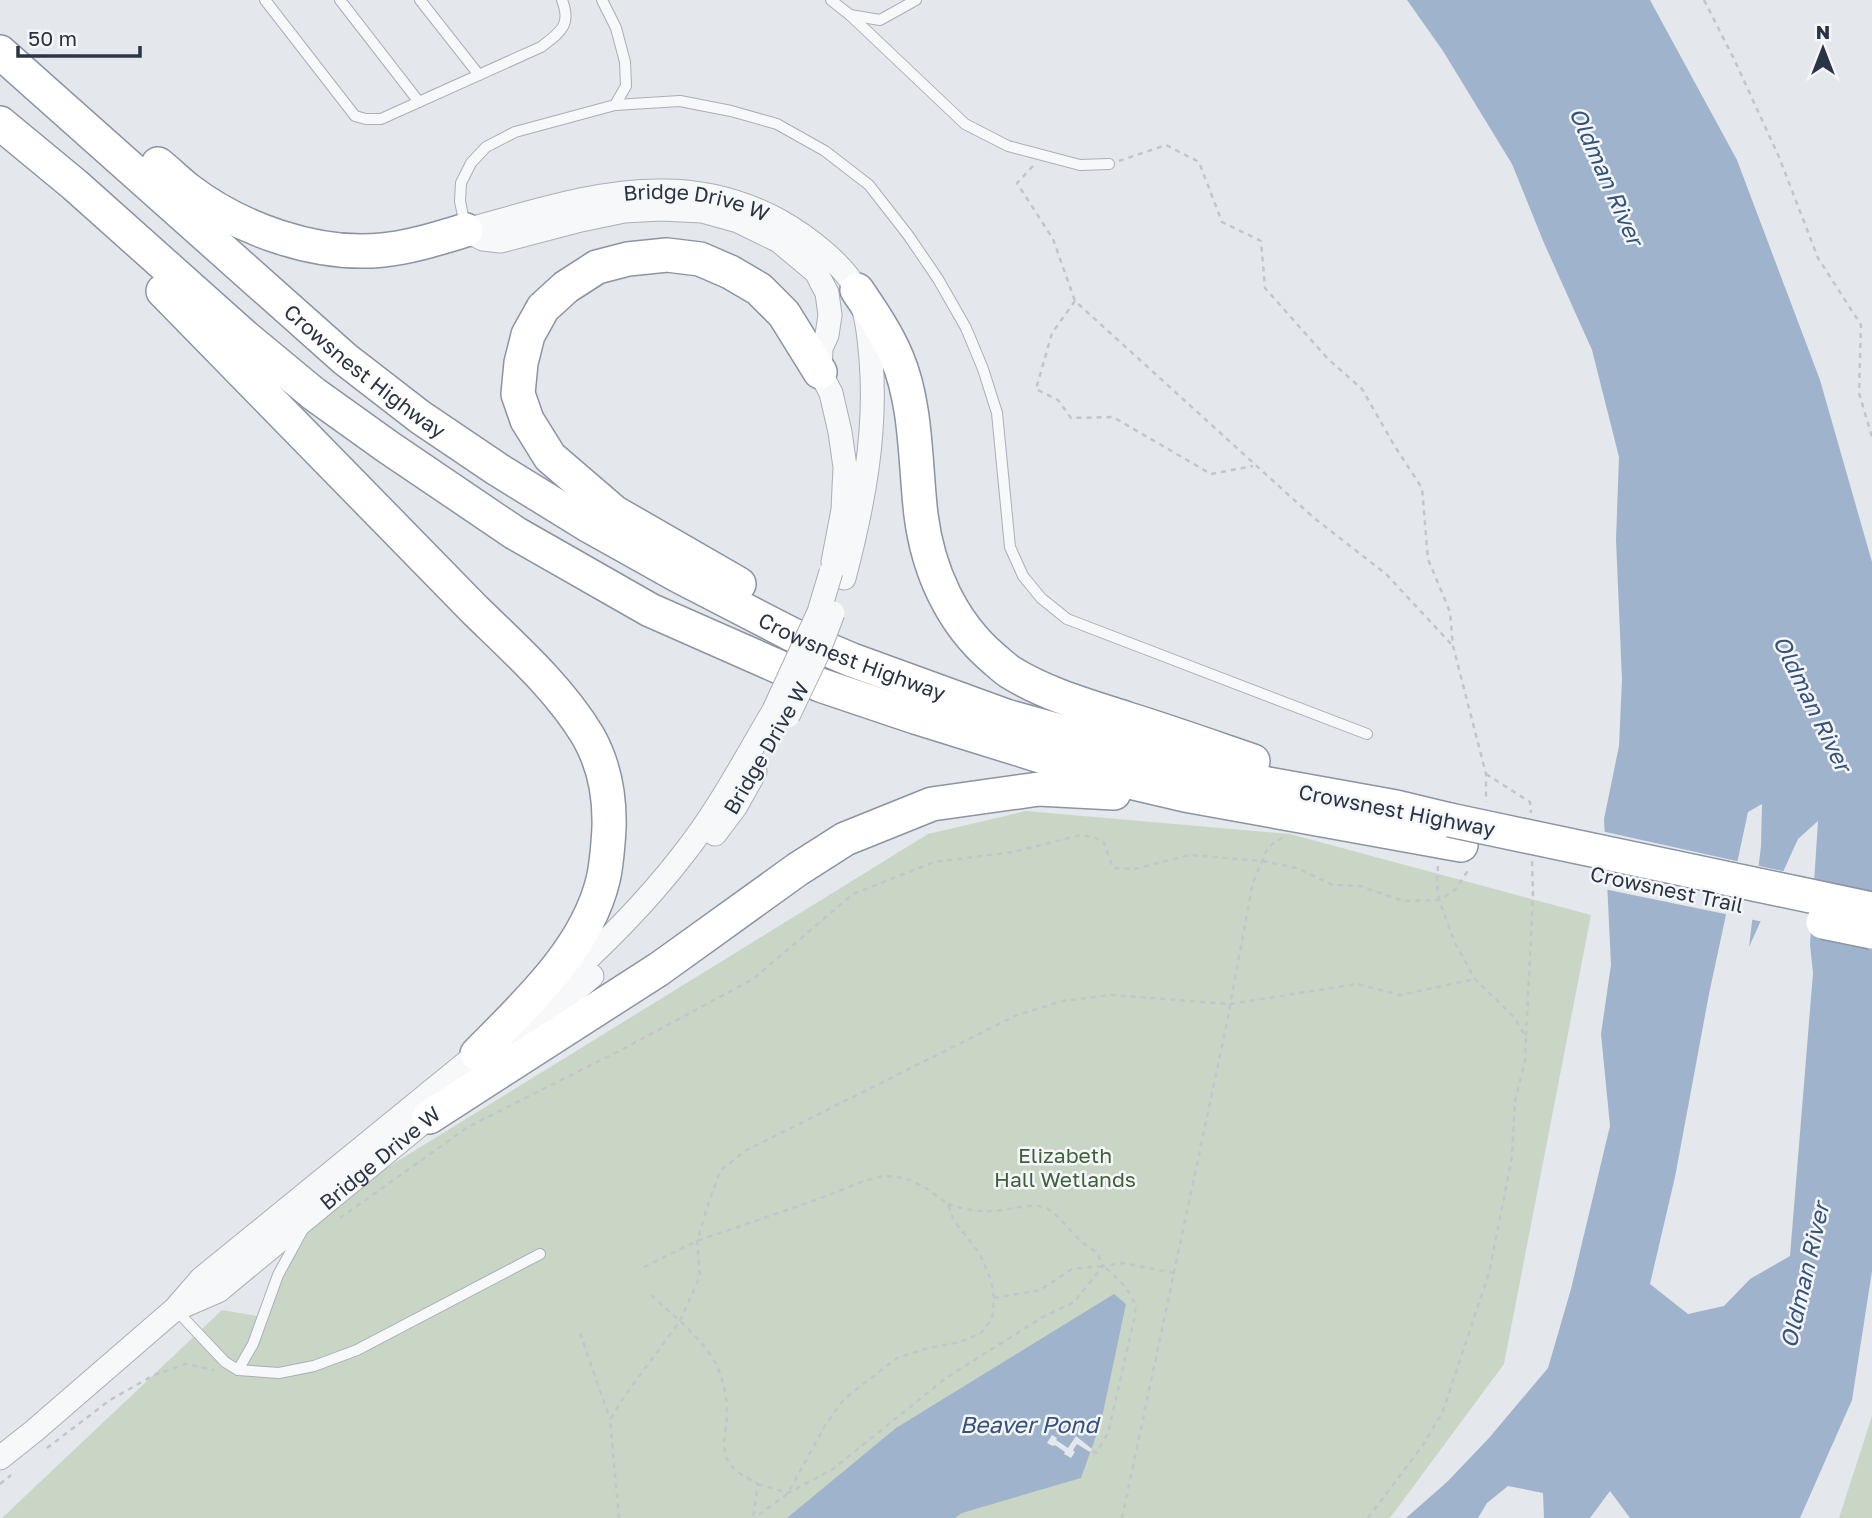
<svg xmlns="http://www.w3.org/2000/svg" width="1872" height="1518" viewBox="0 0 1872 1518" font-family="'Golos Text',sans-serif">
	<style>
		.green { fill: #c9d6c5 }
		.water { fill: #9fb4cc; fill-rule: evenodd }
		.pier { fill: #e4e7ec }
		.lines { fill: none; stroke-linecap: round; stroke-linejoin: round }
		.service-casing { stroke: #a9aeb7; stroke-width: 12 }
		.tertiary-casing { stroke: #a9aeb7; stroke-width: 25 }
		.motorway-casing { stroke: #8b94a3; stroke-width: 36 }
		.path { stroke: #c2c5cb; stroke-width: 2.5; stroke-dasharray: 5 5; stroke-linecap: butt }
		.service { stroke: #f7f8fa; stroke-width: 10 }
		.tertiary { stroke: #f7f8fa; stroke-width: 23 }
		.motorway { stroke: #fff; stroke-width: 33 }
		.tertiary-bridge-casing { stroke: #a9aeb7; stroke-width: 25; stroke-linecap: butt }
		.motorway-bridge-casing { stroke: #8b94a3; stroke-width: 36; stroke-linecap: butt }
		.tertiary-bridge { stroke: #f7f8fa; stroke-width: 23 }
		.motorway-bridge { stroke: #fff; stroke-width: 33 }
		.labels { text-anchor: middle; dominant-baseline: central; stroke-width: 5; stroke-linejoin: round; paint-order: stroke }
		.street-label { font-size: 21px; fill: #2b3445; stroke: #f4f6f9 }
		.park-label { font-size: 21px; fill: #3f6138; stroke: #f4f6f9 }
		.water-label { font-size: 23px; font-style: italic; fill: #34527a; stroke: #f4f6f9 }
	</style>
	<rect width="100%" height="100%" fill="#e4e7ec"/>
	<g class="green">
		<path d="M1026,811l264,23 301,81 -87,449 -114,154h-1388l220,-208 47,8 3,-24 40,-80 616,-380z"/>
		<path d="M1872,1416v102h-33z"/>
	</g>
	<g class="water">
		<path d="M1407,0h243l87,160 83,220 52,182v709l-20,129 -52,118h-170l-20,-27 -20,27h-46l-1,-25 -35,-7 -21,17 -9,15h-72l41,-36 42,-44 59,-70 23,-79 39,-163 -9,-92 10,-69 -7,-146 15,-73 3,-66 -6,-140 3,-83 -27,-107 -48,-107 -32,-79 -69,-113zM1762,804l-1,42 -12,101 49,-108 20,-18 -8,124 3,28 -23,283 -40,23 -26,27 -36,8 -38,-30 25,-107 34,-183 39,-182z"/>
		<path d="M1114,1294l12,10 -25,118 -20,56 -119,35 -7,5h-168l109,-90z"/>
	</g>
	<g class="pier">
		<path d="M1601,831l140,31 -11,53 -126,-26z"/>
		<path d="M1755,865l32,7 -23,50 -15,-3z"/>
		<path d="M1052,1435l5,3 -1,2 12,8 8,-12 16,13 -2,3 -13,-8 -4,6 2,2 -4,6 -7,-4 1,-2 -10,-7 -2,1 -6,-3z"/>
	</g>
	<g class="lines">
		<defs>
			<g id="service">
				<path d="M265,0l90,116 11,3h15l160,-72c19,-15 31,-21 21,-47"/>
				<path d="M340,0l79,102"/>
				<path d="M420,0l59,75"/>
				<path d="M831,0l19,15 30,5 36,-20"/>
				<path d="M850,15l115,109 43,22 72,19 29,-1"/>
				<path d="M615,105l65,-4 51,10 46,13 48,27 44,34 39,50 30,44 28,49 17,41 14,44 13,134 13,29 18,22 26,21 300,115"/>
				<path d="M465,226l-5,-25 1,-18 10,-20 15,-16 29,-15 100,-27 11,-19 -1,-24 -9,-34 -14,-28"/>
				<path d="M176,1310l49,52 13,8 41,3 35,-7 43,-16 183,-96"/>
				<path d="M238,1370l15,-26 25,-69 24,-44"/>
			</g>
			<g id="tertiary">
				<path id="s1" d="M466,230c64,-17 131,-40 197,-39 42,0 80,10 117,30 25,14 65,44 77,70 10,21 12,45 14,68 6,75 -8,147 -27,219"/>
				<path d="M466,230l17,9 18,2 80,-21 43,-9 37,-2 41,2 36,10 41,20 37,31 11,21 3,22 -3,20 -6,13 -1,24 11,21 9,39 5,35 -2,43 -10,52"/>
				<path d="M715,834l21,-28 19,-34"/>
				<path d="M552,991c47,-41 92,-86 130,-135 36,-45 63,-97 92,-146"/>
				<path d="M502,1055l90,-79"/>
				<path id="s2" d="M181,1307l37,-16 221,-182"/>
				<path d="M0,1458l34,-27 141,-122 26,-30 287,-234"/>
			</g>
			<g id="motorway">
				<path id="s3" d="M0,52l345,307 75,58 77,52 89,55 93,52 112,58 61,26 154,56 133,37 129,31 128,23 54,13"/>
				<path d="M0,123l75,62 169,151 70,58 74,53 127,86 135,77 170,75 95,32 193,60 77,18 276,50"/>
				<path d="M158,164c10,8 19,17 29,25 52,40 130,68 196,61 29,-3 56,-12 83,-20"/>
				<path d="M857,290c15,22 30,44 40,68 20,47 18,107 24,157 7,55 30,107 72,143 6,5 11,10 17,14 35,22 78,34 118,47 42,13 84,28 125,42"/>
				<path d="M163,291l312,319c40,39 84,78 113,126 16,28 22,60 21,92 -1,17 -2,35 -6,52 -17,70 -78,125 -126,174"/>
				<path d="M739,584l-125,-72 -64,-55 -23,-37 -9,-26 3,-31 7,-28 15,-27 23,-21 31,-20 31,-8 39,-4 33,4 30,13 29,17 25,25 36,58"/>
				<path d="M429,1117l230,-148 139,-100 47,-30 87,-35 107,-15 75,4"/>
			</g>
		</defs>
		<use href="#service" class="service-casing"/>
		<use href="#tertiary" class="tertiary-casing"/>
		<use href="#motorway" class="motorway-casing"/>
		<g class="path">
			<path d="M1704,0l30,59 45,98 39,101 43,67 -2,68 13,44"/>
			<path d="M1119,161l47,-16 33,17 23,60 39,19 4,47 63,71 34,30 32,56 28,43 6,71 22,53 3,34 33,128v28"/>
			<path d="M1033,166l-16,17 36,56 22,62 239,217 72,56 67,72"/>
			<path d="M1075,301l-23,32 -16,56 22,11 13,18 42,-1 98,57 42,-8"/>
			<path d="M1486,774l44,28 1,11"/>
			<path d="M1526,1036l7,-139 -1,-36"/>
			<path d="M948,1204c14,4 28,8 43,7 17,0 39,-9 55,-3 12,6 22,21 32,30 12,13 18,9 25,27"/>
			<path d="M340,1218l128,-91 155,-78 130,-70 100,-85 81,-32 79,-10 68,-17 22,5 10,28 22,1 54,-14 73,6 35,7 36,17 27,1 43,15 36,-1 16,-10 14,-21"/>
			<path d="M644,1267l53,-26 130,-45 34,-14 17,-5 15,-1 17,4 16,8 22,16 6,17 25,31 12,28 3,18 -1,16 -4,9 -8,10 -21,9 -32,6 -31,10 -53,41 -18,25 -38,69 -33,25"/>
			<path d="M651,1295c21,19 59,50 68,76 5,13 8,28 8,42 0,16 -7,34 1,48 6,11 20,17 30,23l-5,34"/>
			<path d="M994,1298l46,-8 32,-21 31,-3c10,7 27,24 31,36 2,6 1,12 0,18l-26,113 -12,20 -5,-3"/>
			<path d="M580,1333l30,86"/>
			<path d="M47,1448l63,-48 44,-25 32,-11 28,6"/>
			<path d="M0,1484l11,-9"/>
			<path d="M758,1484l30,9 45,-24 113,-91 95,-60 33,-16 29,-36 20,-3 51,10"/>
			<path d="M619,1518l-9,-98 13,-22 57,-77 20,-45 -3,-35 11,-36 12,-34 25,-20 272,-136 46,-14 48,-6 119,9 127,-20 43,11 75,-16"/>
			<path d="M1122,1518l104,-491 27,-145 15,-35 14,-9"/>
			<path d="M1368,1518l55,-73 20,-34 46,-138 23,-116 3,-56 10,-40 1,-24 -12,-20 -39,-38 -20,-36 -16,-43 -2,-16 1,-18"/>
		</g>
		<use href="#service" class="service"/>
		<use href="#tertiary" class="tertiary"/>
		<use href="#motorway" class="motorway"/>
		<defs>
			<g id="tertiary-bridge">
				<path d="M774,710l45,-98 12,-40"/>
				<path d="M788,716l29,-61 16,-42"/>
			</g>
			<g id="motorway-bridge">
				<path d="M1450,820l422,89"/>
				<path d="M1823,922l49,10"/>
			</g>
		</defs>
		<use href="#tertiary-bridge" class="tertiary-bridge-casing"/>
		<use href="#motorway-bridge" class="motorway-bridge-casing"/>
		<use href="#tertiary-bridge" class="tertiary-bridge"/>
		<use href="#motorway-bridge" class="motorway-bridge"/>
	</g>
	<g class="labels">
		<g class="street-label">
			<text stroke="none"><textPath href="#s1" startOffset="236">Bridge Drive W</textPath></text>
			<text stroke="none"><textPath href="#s3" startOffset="485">Crowsnest Highway</textPath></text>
			<text stroke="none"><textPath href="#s3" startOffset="1052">Crowsnest Highway</textPath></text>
			<text transform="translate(766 748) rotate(-60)">Bridge Drive W</text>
			<text transform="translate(1397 810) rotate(11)">Crowsnest Highway</text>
			<text transform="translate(1667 889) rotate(12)">Crowsnest Trail</text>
			<text stroke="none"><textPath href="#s2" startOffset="250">Bridge Drive W</textPath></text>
		</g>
		<g class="park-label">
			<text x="1065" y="1155">Elizabeth<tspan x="1065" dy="24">Hall Wetlands</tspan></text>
		</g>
		<g class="water-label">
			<text transform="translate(1607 176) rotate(66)">Oldman River</text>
			<text transform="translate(1813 703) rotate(64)">Oldman River</text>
			<text transform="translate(1804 1275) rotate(-77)">Oldman River</text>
			<text x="1029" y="1424">Beaver Pond</text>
		</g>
	</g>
	<g transform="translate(1823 49)" stroke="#f4f6f9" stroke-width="5" paint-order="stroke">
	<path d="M0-5L12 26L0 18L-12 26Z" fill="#2b3445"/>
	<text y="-10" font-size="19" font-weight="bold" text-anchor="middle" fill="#2b3445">N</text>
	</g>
	<path d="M18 46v10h122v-10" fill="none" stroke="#2b3445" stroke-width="3.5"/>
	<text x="28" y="46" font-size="21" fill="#2b3445" stroke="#f4f6f9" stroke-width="5" paint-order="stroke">50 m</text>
</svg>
